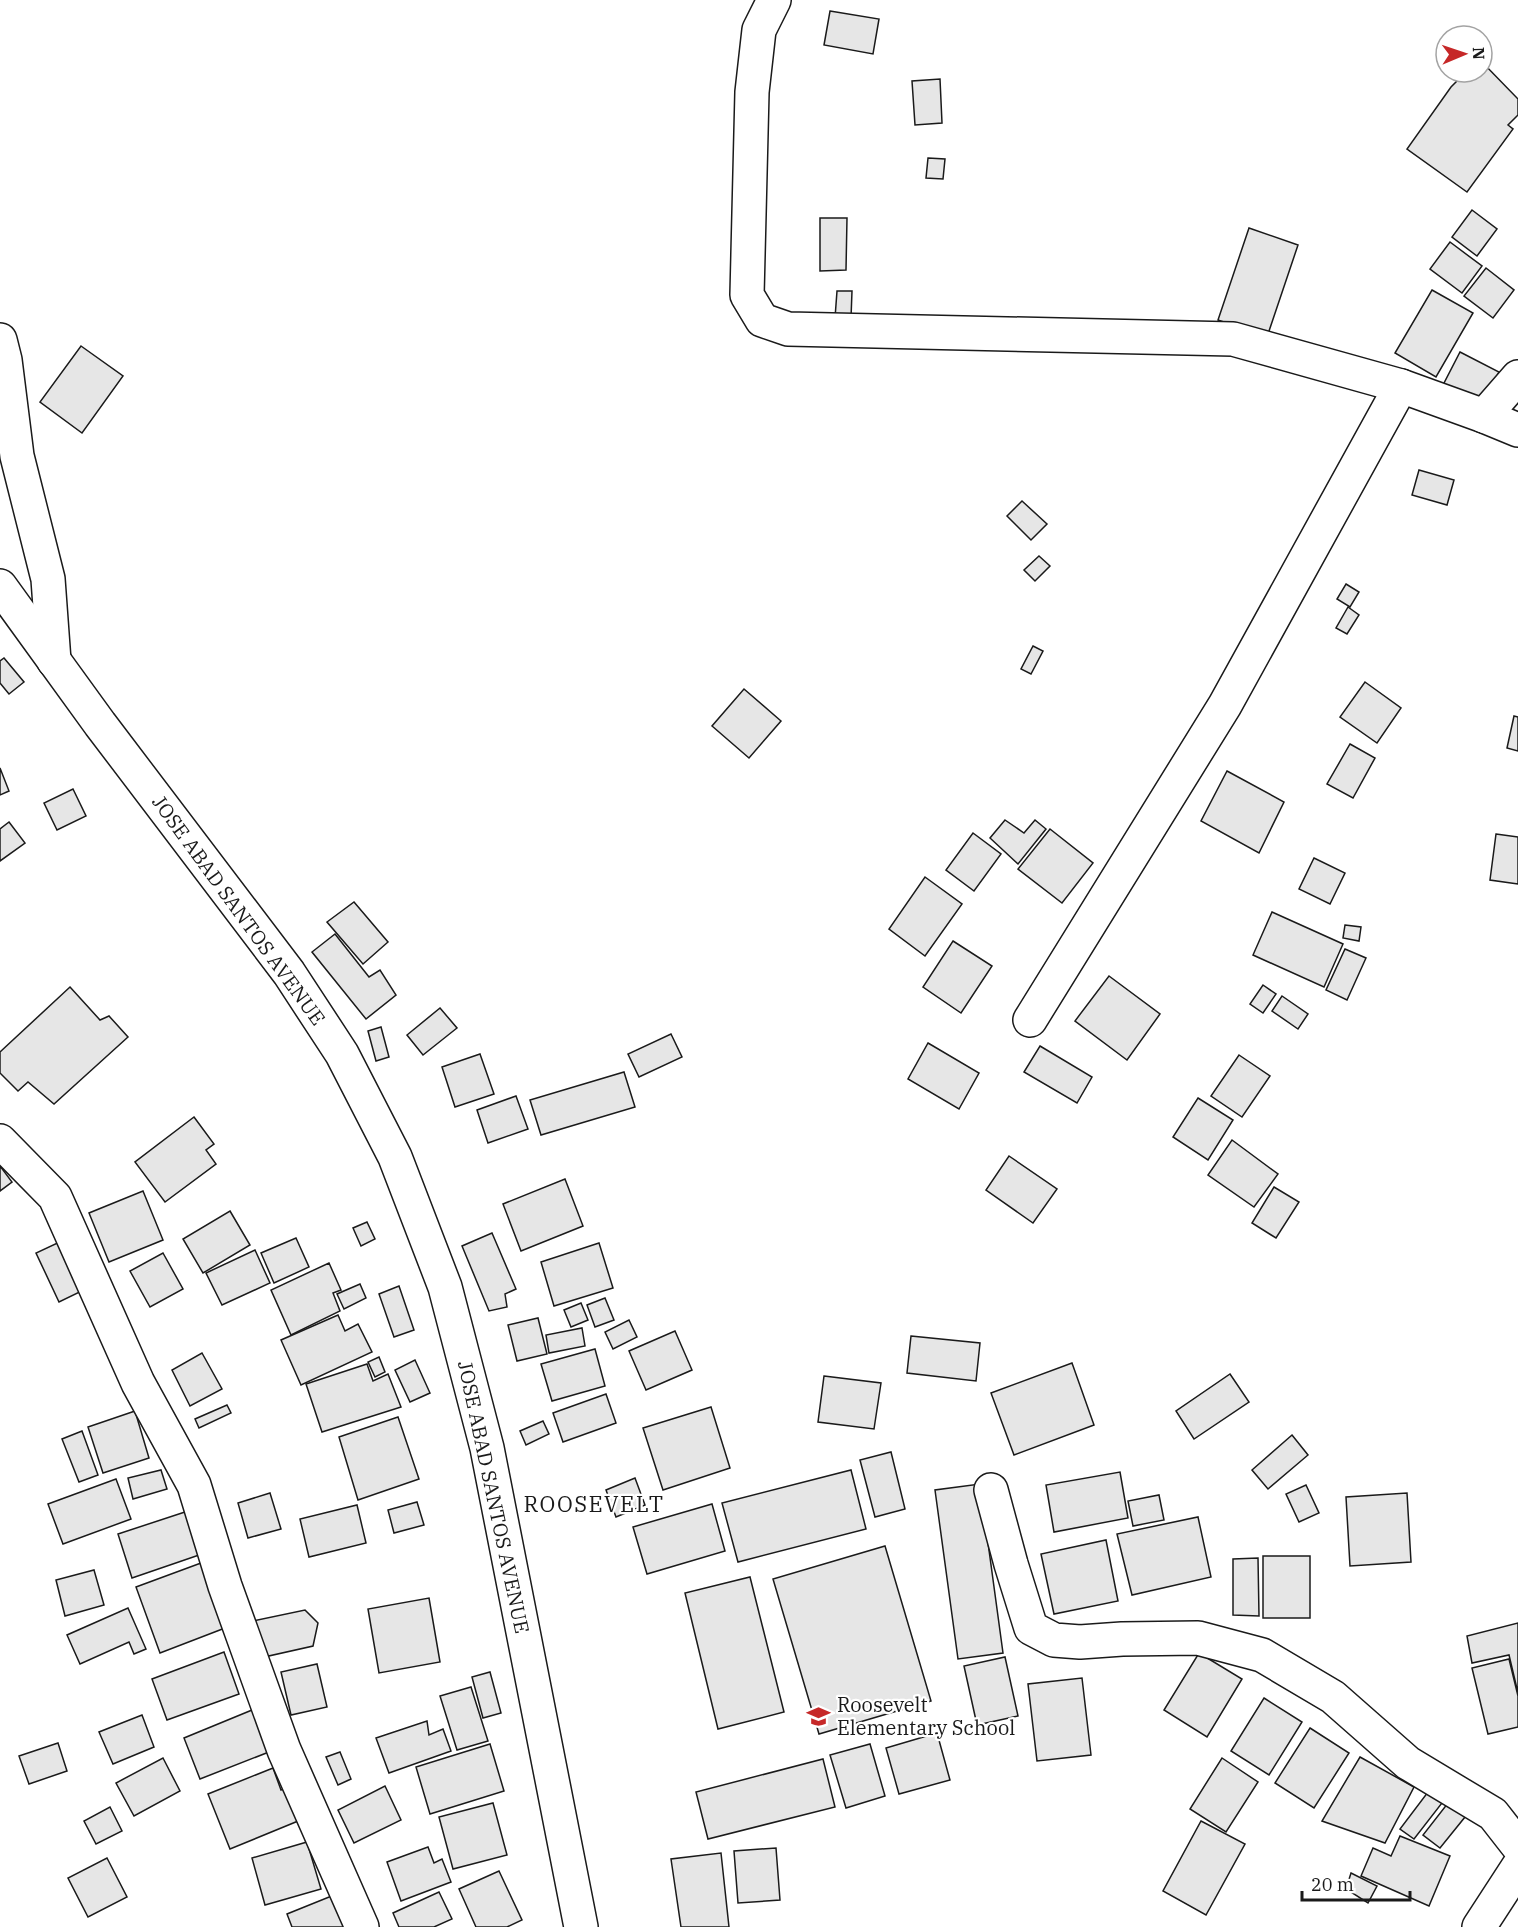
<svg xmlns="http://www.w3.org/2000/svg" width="1518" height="1927" viewBox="0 0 1518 1927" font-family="'IBM Plex Serif',serif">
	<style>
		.building { fill: #e6e6e6; stroke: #1a1a1a; stroke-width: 1.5 }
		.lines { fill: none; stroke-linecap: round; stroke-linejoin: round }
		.minor-casing { stroke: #1a1a1a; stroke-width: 36 }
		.highway-casing { stroke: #1a1a1a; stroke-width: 36 }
		.minor { stroke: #fff; stroke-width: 33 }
		.highway { stroke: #fff; stroke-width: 33 }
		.labels { text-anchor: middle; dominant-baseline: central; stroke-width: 4.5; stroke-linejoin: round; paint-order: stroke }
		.street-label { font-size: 20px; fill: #1a1a1a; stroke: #fff }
		.poi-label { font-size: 20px; fill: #1a1a1a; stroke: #fff; text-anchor: start }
		.quarter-label { font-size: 22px; letter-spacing: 1.5px; fill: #1a1a1a; stroke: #fff }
	</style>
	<rect width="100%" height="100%" fill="#fff"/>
	<g class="building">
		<path d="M830,11l49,8 -6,35 -49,-9z"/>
		<path d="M1482,62l36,37v16l-10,10 5,4 -46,63 -60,-43 44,-62 15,-15h16z"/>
		<path d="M940,79l2,44 -27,2 -3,-44z"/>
		<path d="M928,158l17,1 -2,20 -17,-1z"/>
		<path d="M1472,210l25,19 -20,27 -25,-19z"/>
		<path d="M820,218h27l-1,52 -26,1z"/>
		<path d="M1249,228l49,17 -31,92 -49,-17z"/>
		<path d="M1450,242l32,24 -20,27 -32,-24z"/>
		<path d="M1486,268l28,22 -21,28 -29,-22z"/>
		<path d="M1432,290l41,23 -37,64 -41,-24z"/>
		<path d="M837,291h15l-1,27h-16z"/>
		<path d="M81,346l42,30 -41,57 -42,-31z"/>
		<path d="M1460,352l39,20 -18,35 -39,-20z"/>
		<path d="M1419,470l35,10 -7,25 -35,-10z"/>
		<path d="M1022,501l25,23 -16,16 -24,-24z"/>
		<path d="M1039,556l11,10 -15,15 -11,-11z"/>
		<path d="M1346,584l13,8 -9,15 -13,-8z"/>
		<path d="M1348,607l11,8 -12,19 -11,-6z"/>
		<path d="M1033,646l10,5 -12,23 -10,-5z"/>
		<path d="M4,658l20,24 -15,12 -9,-11v-22z"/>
		<path d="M1365,682l36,26 -24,35 -37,-26z"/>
		<path d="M744,689l37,32 -32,37 -37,-32z"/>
		<path d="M1514,716l4,1v34l-11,-3z"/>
		<path d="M1350,744l25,14 -22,40 -26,-14z"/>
		<path d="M0,768l9,23 -9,4z"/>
		<path d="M1227,771l57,31 -25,51 -58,-32z"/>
		<path d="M73,789l13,27 -29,14 -13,-27z"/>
		<path d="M1005,820l19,13 11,-13 11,9 -28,35 -28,-26z"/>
		<path d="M9,822l16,21 -25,18v-32z"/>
		<path d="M1050,829l43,34 -31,40 -44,-34z"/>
		<path d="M973,833l28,21 -27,37 -28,-21z"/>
		<path d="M1496,834l22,3v47l-28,-4z"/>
		<path d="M1314,858l31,15 -15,31 -31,-15z"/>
		<path d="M925,877l37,27 -37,52 -36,-27z"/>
		<path d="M354,902l34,40 -25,22 -36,-42z"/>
		<path d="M1272,912l71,32 -19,43 -71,-32z"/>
		<path d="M1345,925l16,2 -2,14 -16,-3z"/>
		<path d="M335,934l34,43 11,-7 16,25 -30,24 -54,-67z"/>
		<path d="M953,941l39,25 -31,47 -38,-26z"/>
		<path d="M1345,949l21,9 -19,42 -21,-10z"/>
		<path d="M1109,976l51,38 -33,46 -52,-39z"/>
		<path d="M1263,985l13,9 -13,19 -13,-9z"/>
		<path d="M70,987l30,33 9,-4 19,21 -74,67 -26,-22 -10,9 -18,-18v-21z"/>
		<path d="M1282,996l26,18 -10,15 -26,-18z"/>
		<path d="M440,1008l17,20 -34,27 -16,-20z"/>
		<path d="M381,1027l8,30 -13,4 -8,-30z"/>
		<path d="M671,1034l11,23 -43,20 -11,-23z"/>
		<path d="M928,1043l51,30 -20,36 -51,-30z"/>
		<path d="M1040,1046l52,31 -15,26 -53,-31z"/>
		<path d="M480,1054l14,40 -39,13 -13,-40z"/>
		<path d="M1239,1055l31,21 -28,41 -31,-21z"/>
		<path d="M624,1072l11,35 -94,28 -11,-35z"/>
		<path d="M516,1096l12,33 -40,14 -11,-33z"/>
		<path d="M1198,1098l35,22 -25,40 -35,-23z"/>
		<path d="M194,1117l20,27 -8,6 10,14 -51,38 -30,-40z"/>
		<path d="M1232,1140l46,34 -24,33 -46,-32z"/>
		<path d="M1009,1156l48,33 -24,34 -47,-33z"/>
		<path d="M0,1166l12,16 -12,9z"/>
		<path d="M565,1179l18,47 -62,25 -18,-47z"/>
		<path d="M1274,1187l25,15 -23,36 -24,-15z"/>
		<path d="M143,1191l20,49 -54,22 -20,-49z"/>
		<path d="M230,1211l20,34 -47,28 -20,-34z"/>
		<path d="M367,1222l8,17 -14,7 -8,-18z"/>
		<path d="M492,1233l24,56 -11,5 2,13 -18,4 -27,-65z"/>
		<path d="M296,1238l13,29 -35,16 -13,-30z"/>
		<path d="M66,1239l22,49 -29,14 -23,-49z"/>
		<path d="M599,1243l14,45 -59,18 -13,-44z"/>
		<path d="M255,1250l15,33 -48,22 -16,-32z"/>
		<path d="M163,1253l20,36 -33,18 -20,-36z"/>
		<path d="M329,1263l12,27 -8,3 7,18 -49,24 -20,-45z"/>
		<path d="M360,1284l6,14 -22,11 -7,-15z"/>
		<path d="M399,1286l15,44 -20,7 -15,-43z"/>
		<path d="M605,1298l9,22 -19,7 -8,-22z"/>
		<path d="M581,1303l7,17 -17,7 -7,-17z"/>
		<path d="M338,1315l7,16 13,-7 14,28 -71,33 -20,-45z"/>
		<path d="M538,1318l9,36 -30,7 -9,-36z"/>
		<path d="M629,1320l8,17 -24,12 -8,-17z"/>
		<path d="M582,1328l3,18 -36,7 -3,-18z"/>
		<path d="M675,1331l17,39 -46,20 -17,-39z"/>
		<path d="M911,1336l69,7 -4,38 -69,-8z"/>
		<path d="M595,1349l10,37 -53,15 -11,-37z"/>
		<path d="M202,1353l20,36 -32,17 -18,-36z"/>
		<path d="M379,1357l6,15 -10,5 -7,-15z"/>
		<path d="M415,1360l15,33 -20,9 -15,-32z"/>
		<path d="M1072,1363l22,62 -80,30 -23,-62z"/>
		<path d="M367,1364l6,17 15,-7 13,33 -79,25 -16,-48z"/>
		<path d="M1230,1374l19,28 -55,37 -18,-28z"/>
		<path d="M824,1376l57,7 -7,46 -56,-7z"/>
		<path d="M606,1394l10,29 -53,19 -10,-29z"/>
		<path d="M227,1405l4,8 -32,15 -4,-9z"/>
		<path d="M711,1407l19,61 -67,22 -20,-62z"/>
		<path d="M135,1411l14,47 -46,15 -15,-46z"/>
		<path d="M398,1417l21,62 -61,21 -19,-63z"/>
		<path d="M543,1421l6,13 -23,11 -6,-14z"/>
		<path d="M82,1431l16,44 -19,7 -17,-43z"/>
		<path d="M1292,1435l16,20 -40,34 -16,-19z"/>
		<path d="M891,1452l14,57 -30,8 -15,-57z"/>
		<path d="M161,1470l6,19 -34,10 -5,-21z"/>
		<path d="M851,1470l15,59 -128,33 -16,-59z"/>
		<path d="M1120,1472l8,46 -74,14 -8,-47z"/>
		<path d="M635,1478l10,27 -29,12 -10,-27z"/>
		<path d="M116,1479l15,40 -68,25 -15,-40z"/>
		<path d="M980,1484l23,169 -45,6 -23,-169z"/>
		<path d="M1306,1485l13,28 -20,9 -13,-28z"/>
		<path d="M270,1493l11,36 -33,9 -10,-35z"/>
		<path d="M1407,1493l4,69 -61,4 -4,-69z"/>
		<path d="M1159,1495l5,25 -31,6 -5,-25z"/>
		<path d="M417,1502l7,23 -30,8 -6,-23z"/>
		<path d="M712,1504l13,47 -78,23 -14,-47z"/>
		<path d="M357,1505l9,38 -57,14 -9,-38z"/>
		<path d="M188,1511l14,43 -70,24 -14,-44z"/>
		<path d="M1198,1517l13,60 -79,18 -15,-61z"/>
		<path d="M1106,1540l12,61 -64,13 -13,-60z"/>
		<path d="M885,1546l46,155 -112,33 -46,-155z"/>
		<rect x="1263" y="1556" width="47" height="62"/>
		<path d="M1258,1558l1,58 -26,-1v-56z"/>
		<path d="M201,1563l24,65 -65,25 -24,-66z"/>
		<path d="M94,1570l10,35 -39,11 -9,-36z"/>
		<path d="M750,1577l34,135 -66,17 -33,-136z"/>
		<path d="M429,1598l11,64 -61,11 -11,-64z"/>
		<path d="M128,1608l18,41 -12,5 -5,-12 -49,22 -13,-29z"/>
		<path d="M305,1610l13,13 -5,23 -49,11 -11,-36z"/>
		<path d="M1518,1623v70l-9,-38 -37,8 -5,-27z"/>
		<path d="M224,1652l15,42 -72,26 -15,-41z"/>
		<path d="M1199,1653l43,26 -35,58 -43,-27z"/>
		<path d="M1005,1657l13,59 -41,9 -13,-59z"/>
		<path d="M1509,1659l9,37v31l-30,7 -16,-66z"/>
		<path d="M317,1664l10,43 -36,8 -10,-43z"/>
		<path d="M490,1672l11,41 -18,5 -11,-41z"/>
		<path d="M1082,1678l9,77 -54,6 -9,-77z"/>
		<path d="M471,1687l17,54 -31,9 -17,-54z"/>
		<path d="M1264,1698l38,24 -33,53 -38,-24z"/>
		<path d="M257,1708l17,42 -74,29 -16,-41z"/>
		<path d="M142,1715l12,32 -41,17 -14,-32z"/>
		<path d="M427,1721l2,14 14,-6 8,22 -62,22 -13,-35z"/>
		<path d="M1310,1728l39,25 -35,55 -39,-25z"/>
		<path d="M937,1733l13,47 -51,14 -13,-46z"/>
		<path d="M58,1743l9,28 -38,13 -10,-28z"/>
		<path d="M490,1744l14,47 -74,23 -14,-47z"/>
		<path d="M870,1744l15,52 -39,12 -16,-53z"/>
		<path d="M340,1752l11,27 -13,6 -12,-28z"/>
		<path d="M1360,1757l54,30 -29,56 -63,-22z"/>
		<path d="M163,1758l17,33 -46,25 -18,-33z"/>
		<path d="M1222,1758l36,24 -32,50 -36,-23z"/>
		<path d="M823,1759l12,48 -127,32 -12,-47z"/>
		<path d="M273,1768l8,22 10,-4 12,33 -73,30 -22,-55z"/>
		<path d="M385,1786l16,34 -47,23 -16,-33z"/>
		<path d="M1428,1792l14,11 -28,36 -14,-10z"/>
		<path d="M493,1803l14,52 -54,14 -14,-52z"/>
		<path d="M1448,1803l17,14 -25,31 -17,-13z"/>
		<path d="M110,1807l12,24 -26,13 -12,-23z"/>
		<path d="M1201,1821l44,23 -39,71 -43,-24z"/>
		<path d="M1400,1836l50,20 -21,50 -68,-30 12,-28 18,8z"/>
		<path d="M307,1842l14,47 -56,16 -13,-47z"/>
		<path d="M428,1847l6,16 8,-4 9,23 -50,19 -14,-39z"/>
		<path d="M776,1848l4,52 -42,3 -4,-52z"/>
		<path d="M721,1853l8,74h-48l-10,-68z"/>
		<path d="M107,1858l20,39 -39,20 -20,-39z"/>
		<path d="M499,1871l23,49 -15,7h-31l-17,-38z"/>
		<path d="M1351,1873l26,13 -9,17 -22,-14z"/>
		<path d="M439,1892l13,27 -18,8h-35l-6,-14z"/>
		<path d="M339,1893l13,34h-60l-5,-13z"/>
	</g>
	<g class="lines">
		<defs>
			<g id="minor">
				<path d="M774,0l-15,30 -7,62 -5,203 15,25 26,9 445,10 168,47 83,30 34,14"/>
				<path d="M0,340l5,20 12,96 31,123 6,82"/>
				<path d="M1484,416l34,-39"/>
				<path d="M1030,1020l195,-315 176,-319"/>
				<path d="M0,1141l55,56 83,186 56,102 31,101 59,164 78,177"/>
				<path d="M991,1490l20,74 20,64 23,12 26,2 42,-3 76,-1 64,17 71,42 75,66 85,51 25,32"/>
				<path d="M1479,1927l39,-60"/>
			</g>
			<path id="highway" d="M0,586l100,138 189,249 53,81 53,103 50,130 42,161 94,479"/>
		</defs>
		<use href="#minor" class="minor-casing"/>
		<use href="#highway" class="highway-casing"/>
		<use href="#minor" class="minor"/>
		<use href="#highway" class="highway"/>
	</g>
	<defs>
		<symbol id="school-bare" viewBox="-9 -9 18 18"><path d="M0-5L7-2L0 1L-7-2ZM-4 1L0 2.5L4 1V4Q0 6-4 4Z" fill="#c62828" stroke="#fff" stroke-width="2.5" paint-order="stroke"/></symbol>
	</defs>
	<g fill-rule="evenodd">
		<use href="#school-bare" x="802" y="1700" width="33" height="33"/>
	</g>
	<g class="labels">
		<g class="street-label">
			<text transform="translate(239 910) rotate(54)">JOSE ABAD SANTOS AVENUE</text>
			<text transform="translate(494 1497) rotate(78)">JOSE ABAD SANTOS AVENUE</text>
		</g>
		<g class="poi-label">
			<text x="837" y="1704">Roosevelt<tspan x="837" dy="23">Elementary School</tspan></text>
		</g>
		<g class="quarter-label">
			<text x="594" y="1503">ROOSEVELT</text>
		</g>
	</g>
	<g transform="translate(1464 54) rotate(88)"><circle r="28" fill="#ffffff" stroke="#a3a3a3" stroke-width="1.5"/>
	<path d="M0-4.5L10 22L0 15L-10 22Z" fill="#c62828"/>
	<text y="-9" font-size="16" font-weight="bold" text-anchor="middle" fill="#1a1a1a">N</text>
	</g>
	<path d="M1302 1891v9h108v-9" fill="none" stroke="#1a1a1a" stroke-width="3"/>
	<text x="1311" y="1891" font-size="18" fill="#1a1a1a" stroke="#ffffff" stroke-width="4.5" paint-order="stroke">20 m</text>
</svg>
